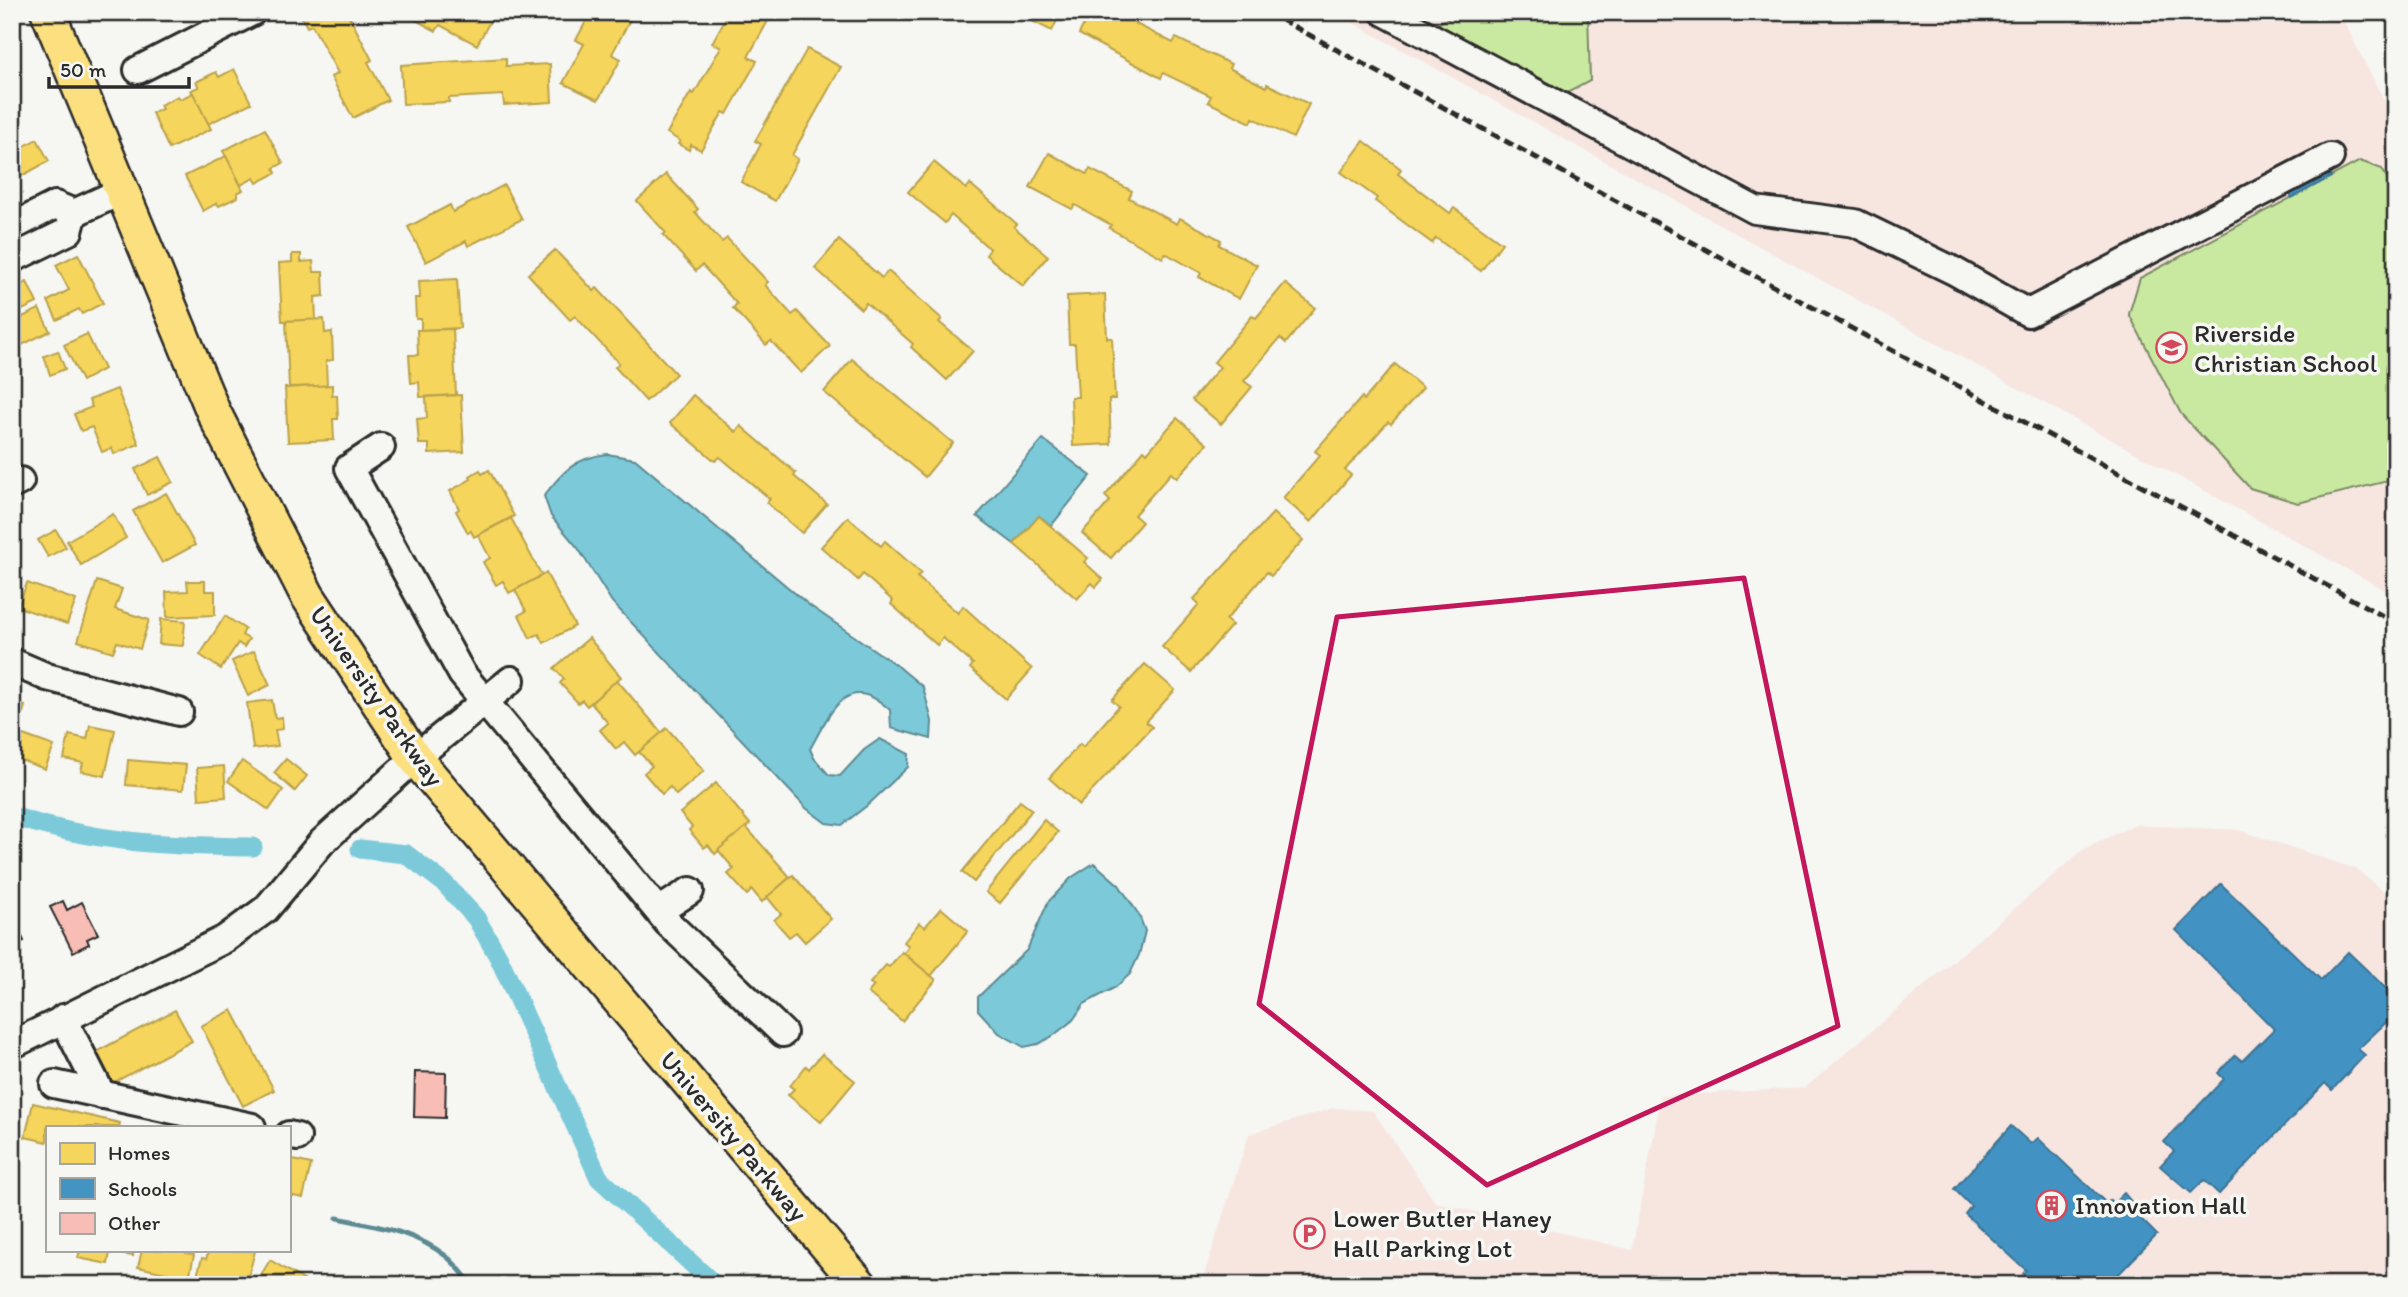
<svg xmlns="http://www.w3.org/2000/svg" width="2408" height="1297" viewBox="0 0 2408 1297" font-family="Itim,sans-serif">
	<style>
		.built { fill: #f7e5e0 }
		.green { fill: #cae9a0; stroke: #7a8a66; stroke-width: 2 }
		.water { fill: #7ccad9; stroke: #5c8a93; stroke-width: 2 }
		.homes { fill: #f6d55c; stroke: #b9a24d; stroke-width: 2 }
		.schools { fill: #4393c3; stroke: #3c7495; stroke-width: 2 }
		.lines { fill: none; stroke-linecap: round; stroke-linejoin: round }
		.stream { stroke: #5c8a93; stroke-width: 5 }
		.canal { stroke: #7ccad9; stroke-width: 19 }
		.building { fill: #f8bdb5; stroke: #2b2b2b; stroke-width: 2 }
		.minor-casing { stroke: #2b2b2b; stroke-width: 32 }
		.major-casing { stroke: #2b2b2b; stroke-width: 38 }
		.minor { stroke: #f6f6f2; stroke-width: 26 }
		.major { stroke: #fce080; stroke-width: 33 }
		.rail { stroke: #2b2b2b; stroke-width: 5; stroke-dasharray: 10 5; stroke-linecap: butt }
		.marked { fill: none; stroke: #c2185b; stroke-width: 5; stroke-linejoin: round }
		.labels { text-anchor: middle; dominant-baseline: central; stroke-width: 7; stroke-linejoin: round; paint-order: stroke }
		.poi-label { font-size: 26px; fill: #2b2b2b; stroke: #f6f6f2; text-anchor: start }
		.street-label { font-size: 26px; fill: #2b2b2b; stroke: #f6f6f2 }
	</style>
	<rect width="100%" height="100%" fill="#f6f6f2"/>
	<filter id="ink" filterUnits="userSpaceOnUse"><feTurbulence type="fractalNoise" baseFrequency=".0143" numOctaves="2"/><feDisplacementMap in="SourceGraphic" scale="14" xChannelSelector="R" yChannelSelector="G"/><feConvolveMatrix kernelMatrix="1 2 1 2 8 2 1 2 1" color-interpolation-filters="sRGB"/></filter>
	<g filter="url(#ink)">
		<g class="built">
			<path d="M1333,12h1006l57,112v472z"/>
			<path d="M2133,825l106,5 117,39 40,33v191l-5,5 5,5v182h-1195l48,-151 85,-26 39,3 62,91 197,48 29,-154 144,-8 278,-238z"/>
		</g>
		<g class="green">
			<path d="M1458,12h130l2,69 -23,12 -126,-60 -6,-7c6,-6 16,-7 23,-14z"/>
			<path d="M2360,161l22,8 14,25v285l-98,24 -48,-15 -69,-74 -52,-100 11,-36z"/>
		</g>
		<g class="water">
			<path d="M1043,439l48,37 -40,50 -12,-10 -25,28 -37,-28z"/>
			<path d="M607,454l28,5 174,146 90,62 24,20 9,34 -1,18 -40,-11 -1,-18c-43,-40 -60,3 -80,39l4,9 15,17 11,1 24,-26 16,-11 29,15 -1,13 -39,37 -27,21 -16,-2 -20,-15 -194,-206 -34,-54 -27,-32 -7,-20c19,-25 31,-38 63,-42z"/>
			<path d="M1094,863l25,22 20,30 6,16 -6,24 -9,19 -14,13 -32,17 -11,16 -19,15 -16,9 -14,3 -25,-14 -21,-23v-13l49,-47 21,-48 23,-24z"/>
		</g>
		<g class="homes">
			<path d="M299,12h48l25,48 -4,2 20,38 -35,18 -22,-41 7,-4 -26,-48 -5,2z"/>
			<path d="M401,12h94l-18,33 -37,-20 -4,6z"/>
			<path d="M591,12h43l-22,42 9,5 -23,41 -35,-17 21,-39 -8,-4z"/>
			<path d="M729,12h28l12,7 -21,38 9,4 -30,53 -4,-2 -22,38 -10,-5 -2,5 -11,-6 2,-3 -13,-8 24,-41 3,2 27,-47 -9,-4z"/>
			<path d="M1014,12h47l-9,19z"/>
			<path d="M1090,12h35l14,7 -3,5 37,19 3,-5 55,26 -2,4 37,19 1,-3 42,20 -16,34 -40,-20 -2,5 -43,-21 3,-6 -48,-23 -2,5 -82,-44z"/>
			<path d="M807,49l34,18 -49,88 6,4 -23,42 -34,-19 20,-38 -6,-3z"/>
			<path d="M506,58v8l44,-2 2,38 -48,3 -1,-10 -54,3v4l-46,2 -2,-39z"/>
			<path d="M234,69l17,34 -43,21 -17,-34 8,-3 -3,-5 20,-10 3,5z"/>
			<path d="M193,93l18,36 -42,20 -17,-36 10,-4 -2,-4 18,-9 2,3z"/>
			<path d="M265,129l18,34 -9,5 2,5 -19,10 -3,-5 -13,7 -18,-34z"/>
			<path d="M37,139l12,22 -31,17 -6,-11v-14z"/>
			<path d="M1364,141l37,28 -3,5 52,39 4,-5 48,35 -21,28 -45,-33 -4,5 -57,-42 2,-3 -36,-26z"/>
			<path d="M1049,153l38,21 3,-5 42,22 -3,7 48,26 3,-6 41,22 -2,5 38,20 -18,34 -40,-22 2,-4 -36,-20 -2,5 -54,-30 2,-3 -36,-20 -3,4 -42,-22z"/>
			<path d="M226,156l17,34 -6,3 1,4 -19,9 -2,-3 -14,8 -18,-35z"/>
			<path d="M934,162l32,27 4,-5 47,40 -3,3 34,29 -25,30 -37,-31 4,-6 -39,-34 -6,8 -37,-31z"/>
			<path d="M666,174l32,35 -3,3 27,30 5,-4 41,44 -3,3 27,30 5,-4 33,35 -29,27 -30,-32 -5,4 -33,-37 4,-4 -35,-39 -6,6 -33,-36 3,-2 -29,-32z"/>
			<path d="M504,185l18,34 -54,27 -2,-5 -40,21 -18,-35 42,-22 3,7z"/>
			<path d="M839,240l43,38 6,-7 54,48 -3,3 34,29 -26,29 -36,-33 2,-3 -47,-41 -5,6 -46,-41z"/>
			<path d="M555,250l39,41 3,-3 79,86 -30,27 -31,-34 4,-4 -44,-47 -5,4 -42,-46z"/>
			<path d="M78,254l25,49 -21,11 -3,-5 -22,11 -9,-19 21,-11 -13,-25z"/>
			<path d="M292,254h9v8l12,-1 1,11h9l1,24 -9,1 1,23 -34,1 -3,-58 13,-1z"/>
			<path d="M457,279l3,49 -39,2v-11h-5l-1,-21h5l-1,-17z"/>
			<path d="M27,282l10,21 -21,10 -4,-9v-15z"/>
			<path d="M1285,283l30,25 -29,35 -6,-5 -36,43 8,6 -31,37 -29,-24 28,-33 -6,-5 38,-46 4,2z"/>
			<path d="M1105,294l2,44h5l3,61h-6l2,45 -38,2 -2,-49h7l-3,-53h-6l-2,-48z"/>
			<path d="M39,309l11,22 -38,19v-28z"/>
			<path d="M324,319l1,14 7,-1 1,28 -7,1 1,25 -38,1 -3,-66z"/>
			<path d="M453,329l3,66 -36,2 -1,-15 -8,1 -2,-28h9l-1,-25z"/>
			<path d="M87,334l17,35 -22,12 -18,-36z"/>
			<path d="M58,351l7,18 -15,6 -6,-19z"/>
			<path d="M852,359l101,84 -28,34 -101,-85z"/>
			<path d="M1395,364l28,24 -32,36 -3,-2 -43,48 6,5 -40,47 -28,-24 37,-43 -5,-4 47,-54 2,3z"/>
			<path d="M332,385v10h5l1,24h-5l1,21 -46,2 -3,-54z"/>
			<path d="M117,389l22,55 -25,10 -2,-6 -10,4 -10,-25 -11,4 -7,-17 18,-7 -3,-7z"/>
			<path d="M461,395l3,57 -35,2v-10h-10l-2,-25 10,-1 -1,-21z"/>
			<path d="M693,395l43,37 5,-6 55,47 -2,3 33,28 -25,29 -35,-30 3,-4 -50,-42 -5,4 -45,-38z"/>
			<path d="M1177,418l30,26 -30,34 -6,-5 -37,42 8,7 -31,36 -29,-25 28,-32 -5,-5 39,-46 3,3z"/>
			<path d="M160,457l13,25 -26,13 -12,-26z"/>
			<path d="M480,470l2,4 7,-4 25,46 -40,21 -3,-6 -3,2 -12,-22 3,-2 -9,-18 21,-12 -1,-3z"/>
			<path d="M166,493l29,52 -33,18 -29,-52z"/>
			<path d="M1273,513l30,27 -32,36 -4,-4 -41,48 6,5 -41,47 -29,-25 37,-43 -5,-5z"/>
			<path d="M113,514l13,24 -45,27 -14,-24z"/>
			<path d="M1039,516l49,42 -4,4 19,17 -7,8 -4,-4 -15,16 -63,-55z"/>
			<path d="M848,517l33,29 4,-5 36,32 -4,4 41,36 5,-7 69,63 -26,30 -36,-31 3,-4 -30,-26 -6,7 -46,-41 2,-3 -30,-27 -5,6 -37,-33z"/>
			<path d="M511,518l31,58 -33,17 -6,-12 -7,4 -13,-23 7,-4 -12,-23z"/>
			<path d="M56,530l10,17 -18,10 -10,-17z"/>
			<path d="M546,573l29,53 -31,17 -5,-9 -9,4 -11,-23 7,-4 -11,-21z"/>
			<path d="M97,581l25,8 -7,20 34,11 -9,29 -23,-7 -4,10 -35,-11z"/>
			<path d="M187,581h18v10h10v24l-48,2 -1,-25 22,-1z"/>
			<path d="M27,583l49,17 -9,24 -49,-17z"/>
			<path d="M225,616l20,13 -3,6 7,4 -5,8 -6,-4 -17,26 -21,-14z"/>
			<path d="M161,619l24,2 -2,25 -24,-2z"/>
			<path d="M589,638l32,39 -34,29 -5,-6 -4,3 -18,-20 4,-4 -10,-11z"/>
			<path d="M254,651l16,34 -22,11 -16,-35z"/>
			<path d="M1145,664l30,26 -29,32 6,5 -73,78 -30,-27 31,-34 3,3 36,-41 -7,-6z"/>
			<path d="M617,680l45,53 -27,22 -11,-13 -8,7 -16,-19 8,-7 -17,-20z"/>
			<path d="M272,700l3,18 7,-1 1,12 -8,1 3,16 -25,3 -6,-46z"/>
			<path d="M12,702l13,4 -4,14 -9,-3z"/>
			<path d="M90,725l25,5 -10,46 -24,-5 2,-8 -19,-4 5,-24 18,4z"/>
			<path d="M667,728l37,43 -28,24 -6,-8 -8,7 -18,-21 8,-7 -13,-14z"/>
			<path d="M12,731l42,15 -9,23 -33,-12z"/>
			<path d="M286,759l21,17 -12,15 -21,-18z"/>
			<path d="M128,760l58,5 -3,25 -57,-5z"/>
			<path d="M242,761l41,29 -14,20 -41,-29z"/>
			<path d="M224,766l2,31 -27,2 -2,-31z"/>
			<path d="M716,783l34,41 -35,30 -7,-9 -4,3 -15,-18 3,-3 -12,-14z"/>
			<path d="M1020,801l12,9 -58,72 -12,-10z"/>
			<path d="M1044,820l14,12 -58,71 -14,-11z"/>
			<path d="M746,827l44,50 -28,25 -10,-12 -5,5 -19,-21 6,-5 -16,-19z"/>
			<path d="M793,875l38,44 -26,23 -9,-10 -7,5 -15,-17 7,-6 -14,-17z"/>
			<path d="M941,908l27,23 -37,45 -27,-23 5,-7 -5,-4 15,-19 6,4z"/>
			<path d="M902,952l34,28 -34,41 -34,-28 6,-7 -4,-3 16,-18 3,2z"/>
			<path d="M175,1010l17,31 -79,42 -17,-31z"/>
			<path d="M232,1010l42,80 -31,16 -42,-80z"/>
			<path d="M822,1054l33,27 -34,41 -33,-27 6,-6 -4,-3 16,-20 3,3z"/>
			<path d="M33,1103l87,20 -1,4h-72v15l-22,-5z"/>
			<path d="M289,1159l22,5 -8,34 -14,-3z"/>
			<path d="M12,1202l7,1 -6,37h-1z"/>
			<path d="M80,1250h54l-1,6 -23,-4 -2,12 -30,-6z"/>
			<path d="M142,1250h44v3l8,2 -5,23 -51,-11z"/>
			<path d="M209,1250l46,1 -9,34h-29l-21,-6 6,-21 4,1z"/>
			<path d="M270,1260l37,22 -1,3h-51z"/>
		</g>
		<g class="schools">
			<path d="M2326,168l5,9 -39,21 -5,-9z"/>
			<path d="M2221,884l100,96 27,-28 48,46v15l-38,36 7,6 -33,35 -7,-7 -106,111 -15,-14 -13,13 -31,-27 14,-15 -10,-9 60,-63 -6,-6 17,-18 7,6 32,-32 -98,-99z"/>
			<path d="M2011,1126l20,18 7,-6 69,66 3,-4 3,4 11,-11 10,12 -3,4 26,26 -49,50h-73l-12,-11 3,-4 -61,-56 6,-8 -17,-17z"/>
		</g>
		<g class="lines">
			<path class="stream" d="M337,1218c38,8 77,13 109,38 10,8 18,19 26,29"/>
			<g class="canal">
				<path d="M12,816c82,27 156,30 241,31"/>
				<path d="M360,849l46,5 38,29 32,35 23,40 100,220 116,107"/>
			</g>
		</g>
		<g class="building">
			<path d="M63,901l4,9 15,-8 16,32 -11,5 2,5 -16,8 -23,-45z"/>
			<path d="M16,924l8,17 -12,6v-21z"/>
			<path d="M415,1072l31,1 -1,45 -31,-1z"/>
		</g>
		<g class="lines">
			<defs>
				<g id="minor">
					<path d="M1384,12l371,198 100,13 99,48 74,42 302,-156"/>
					<path d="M138,70l114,-58"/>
					<path d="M12,227l43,-22 19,8 48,-22"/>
					<path d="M12,259l57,-28 5,-18"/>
					<path d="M381,447l-32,21 113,206 206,249 115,110"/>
					<path d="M12,485l8,-4"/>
					<path d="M12,662l35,15 132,35"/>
					<path d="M659,911l31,-20"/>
					<path d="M63,1018l39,77"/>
					<path d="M12,1045l213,-106 41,-30 56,-67 93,-84 96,-78"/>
					<path d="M54,1084l198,43"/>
					<path d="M289,1135l8,2"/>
				</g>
				<path id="major" d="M48,12l165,399 94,184 108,163 445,527"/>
			</defs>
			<use href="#minor" class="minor-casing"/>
			<use href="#major" class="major-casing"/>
			<use href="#minor" class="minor"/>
			<use href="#major" class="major"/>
			<path class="rail" d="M1267,12l1129,611"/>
		</g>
	</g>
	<path class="marked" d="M1744,578l94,448 -351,159 -228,-181 78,-387z"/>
	<defs>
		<symbol id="school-ring" viewBox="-11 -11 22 22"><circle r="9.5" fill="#f6f6f2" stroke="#d1495b" stroke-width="1.5"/><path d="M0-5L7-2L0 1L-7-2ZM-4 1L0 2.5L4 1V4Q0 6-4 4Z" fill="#d1495b"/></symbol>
		<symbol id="building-ring" viewBox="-11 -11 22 22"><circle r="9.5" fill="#f6f6f2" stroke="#d1495b" stroke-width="1.5"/><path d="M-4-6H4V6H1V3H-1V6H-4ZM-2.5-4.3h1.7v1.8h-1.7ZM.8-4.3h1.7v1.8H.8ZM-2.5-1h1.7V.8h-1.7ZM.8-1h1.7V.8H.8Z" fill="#d1495b"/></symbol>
		<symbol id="parking-ring" viewBox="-11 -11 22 22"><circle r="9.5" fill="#f6f6f2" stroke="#d1495b" stroke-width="1.5"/><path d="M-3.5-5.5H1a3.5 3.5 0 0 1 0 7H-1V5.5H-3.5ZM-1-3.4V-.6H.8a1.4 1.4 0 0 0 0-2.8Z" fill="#d1495b"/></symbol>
	</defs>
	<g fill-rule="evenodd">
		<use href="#school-ring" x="2154" y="330" width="35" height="35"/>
		<use href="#building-ring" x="2034" y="1188" width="35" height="35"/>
		<use href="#parking-ring" x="1292" y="1216" width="35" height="35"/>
	</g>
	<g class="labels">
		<g class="poi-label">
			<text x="2194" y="333">Riverside<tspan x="2194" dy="30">Christian School</tspan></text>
			<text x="2075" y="1205">Innovation Hall</text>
			<text x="1333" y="1218">Lower Butler Haney<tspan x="1333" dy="30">Hall Parking Lot</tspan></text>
		</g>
		<g class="street-label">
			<text transform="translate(377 696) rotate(55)">University Parkway</text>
			<text transform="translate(734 1136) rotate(50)">University Parkway</text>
		</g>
	</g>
	<rect width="2408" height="1297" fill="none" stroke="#f6f6f2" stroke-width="42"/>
	<rect x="21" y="21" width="2366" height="1255" fill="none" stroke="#2b2b2b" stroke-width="2.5" filter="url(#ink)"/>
	<rect x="46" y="1126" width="245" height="126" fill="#f6f6f2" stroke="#a5a5a2" stroke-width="2"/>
	<rect x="60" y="1143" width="35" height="21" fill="#f6d55c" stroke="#a5a5a2" stroke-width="2"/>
	<text x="108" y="1160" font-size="21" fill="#2b2b2b">Homes</text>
	<rect x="60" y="1178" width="35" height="21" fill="#4393c3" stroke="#a5a5a2" stroke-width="2"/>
	<text x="108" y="1196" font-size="21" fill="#2b2b2b">Schools</text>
	<rect x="60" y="1213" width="35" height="21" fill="#f8bdb5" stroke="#a5a5a2" stroke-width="2"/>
	<text x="108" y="1230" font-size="21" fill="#2b2b2b">Other</text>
	<path d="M49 77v10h140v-10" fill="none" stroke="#2b2b2b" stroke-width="3.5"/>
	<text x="60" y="77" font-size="21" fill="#2b2b2b" stroke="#f6f6f2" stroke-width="5" paint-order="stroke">50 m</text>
</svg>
